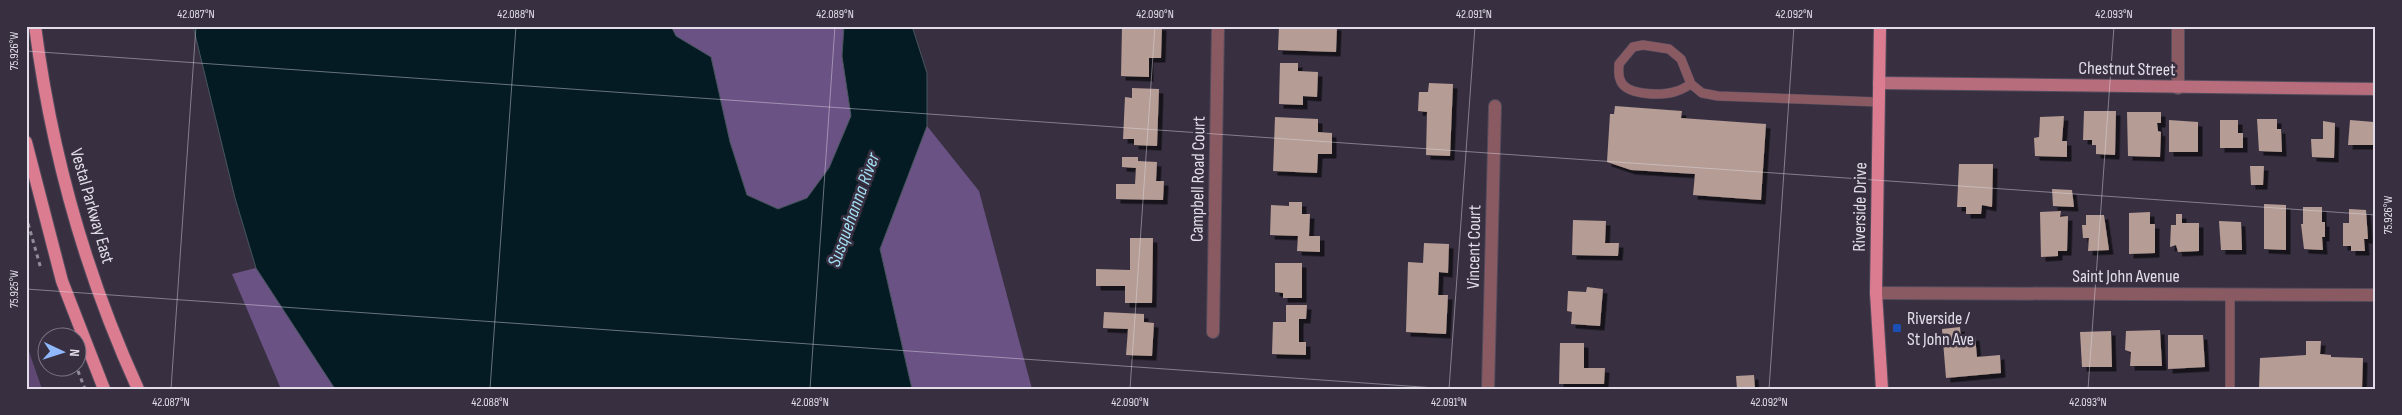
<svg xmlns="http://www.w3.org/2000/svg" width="2402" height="415" viewBox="0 0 2402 415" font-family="'Sofia Sans Condensed',sans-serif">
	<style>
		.green { fill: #5f4974 }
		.forest { fill: #6b5284 }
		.water { fill: #041b23; stroke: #47555e }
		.building { fill: #b59c94; filter: url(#shadow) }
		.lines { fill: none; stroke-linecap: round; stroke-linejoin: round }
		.lane-casing { stroke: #534c5c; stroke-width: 10 }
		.street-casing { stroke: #534c5c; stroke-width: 14 }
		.secondary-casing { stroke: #534c5c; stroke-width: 14 }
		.primary-casing { stroke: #534c5c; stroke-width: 14 }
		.path { stroke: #938d9a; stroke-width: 3; stroke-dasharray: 4 4; stroke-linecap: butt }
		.lane { stroke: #8a5a63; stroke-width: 9 }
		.street { stroke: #8a5a63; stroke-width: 12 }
		.secondary { stroke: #b86d7d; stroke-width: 12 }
		.primary { stroke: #dc7c91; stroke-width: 12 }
		.ticks { fill: none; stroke: #e2dde8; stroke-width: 1; stroke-opacity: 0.45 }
		.transit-dot { fill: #1a4fb4; stroke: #383041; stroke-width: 2 }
		.labels { text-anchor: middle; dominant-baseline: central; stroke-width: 5; stroke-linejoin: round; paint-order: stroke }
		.street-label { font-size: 18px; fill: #e2dde8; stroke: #383041 }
		.poi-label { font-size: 18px; fill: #e2dde8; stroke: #383041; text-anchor: start }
		.water-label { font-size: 19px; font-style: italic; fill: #a3dff5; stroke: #383041 }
		.neatline { fill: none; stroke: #e2dde8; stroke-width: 2 }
		.ticks-label { font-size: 12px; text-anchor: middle; fill: #e2dde8 }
	</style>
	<defs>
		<filter id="shadow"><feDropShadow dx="4.5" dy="4.5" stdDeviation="0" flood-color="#0009"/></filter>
	</defs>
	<rect width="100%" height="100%" fill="#383041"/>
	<path class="green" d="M26,343l16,46h-16z"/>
	<g class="forest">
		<path d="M671,26h173l-2,30 9,60 -22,52 -22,30 -29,11 -31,-14 -17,-53 -19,-85 -35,-21z"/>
		<path d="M927,126l52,65 53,198h-120l-32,-140z"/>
		<path d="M256,268l76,113 3,8h-54l-49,-115z"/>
	</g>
	<path class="water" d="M193,26h478l5,10 35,21 19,85 17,53 31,14 29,-11 22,-30 22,-52 -9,-60 2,-30h68l15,47v53l-47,123 32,140h-577l-79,-121 -21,-70z"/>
	<g class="building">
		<path d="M1122,26h40l-1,32h-12v19l-28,-1z"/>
		<path d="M1279,26h58l-1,26 -58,-2z"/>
		<path d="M1280,63h18v8l20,1 -1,25 -14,-1v9l-24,-1z"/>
		<path d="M1429,83l24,1 -3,72 -24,-1 1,-43 -9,-1 1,-19h9z"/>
		<path d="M1132,88l27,1 -2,57 -23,-1v-6h-11l2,-42 7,1z"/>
		<path d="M1615,106l67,5 -1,7 85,6 -5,76 -68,-5 2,-21 -64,-4 -24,-8 3,-48h4z"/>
		<path d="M2084,111h32l-1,44 -19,-1v-9h-4v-5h-9z"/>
		<path d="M2127,112h34v11h-4l1,8 3,1 -1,25 -32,-1z"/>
		<path d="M2064,116l-2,25h5v16l-32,-1 -1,-18 5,-1 1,-20z"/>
		<path d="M1275,117l43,2v13l14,1v21h-14l-1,19 -44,-2z"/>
		<path d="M2257,119h20v10h4l1,23 -23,-1z"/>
		<path d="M2169,120l29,2v30h-29z"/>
		<path d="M2220,120h18v13h5v15h-23z"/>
		<path d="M2350,120l24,2 1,23h-27z"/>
		<path d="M2323,121l12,2 -1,35 -22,-1 -1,-18h12z"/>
		<path d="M1122,157h16v4l19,1 -1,19h8l-1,19 -47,-1v-15h19l1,-16 -14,-1z"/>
		<path d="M1959,164h34l-1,43 -10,-2 -1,9h-15v-7h-9z"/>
		<path d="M2250,166h14l-1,19h-12z"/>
		<path d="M2052,189l20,1 2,17 -21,-1z"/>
		<path d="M1289,202h13v12h8l-1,22h11v16l-23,-1 1,-15 -28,-1 1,-30 18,1z"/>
		<path d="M2264,204l22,1v45l-22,-1z"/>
		<path d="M2303,207h19v15h3v15h-3l1,13 -19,-1 -3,-25h2z"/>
		<path d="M2349,209l17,1 2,29h-4l1,12h-14v-5h-8v-23h6z"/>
		<path d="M2061,211l-1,6 8,-1 -1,35h-9v5l-17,1 -1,-45z"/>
		<path d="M2150,212v12h5v29l-26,1v-41z"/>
		<path d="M2176,214h6v9h17v28l-21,1 -2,-7 -6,2 1,-22h5z"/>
		<path d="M2086,215h18l5,35 -21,1 1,-13h-6l-1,-13h4z"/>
		<path d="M1573,220l33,1 -1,22h14l-1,13 -46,-1z"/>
		<path d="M2219,221l22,1 1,28h-21z"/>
		<path d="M1130,238h23l-1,65h-27v-17h-29v-17l34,1z"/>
		<path d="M1424,243l25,1 -1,29 -9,-1 -1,23h10l-2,39 -40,-2 2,-70 15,1z"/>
		<path d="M1275,263h27v35h-19v-5l-8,-1z"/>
		<path d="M1587,287l16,2 -3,37 -29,-2 1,-12 -5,-1 1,-20 18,1z"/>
		<path d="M1286,305h21l-1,14h-7v23h7v13l-34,-1 1,-32h13z"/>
		<path d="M1104,312l40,2v8l10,1 -2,33 -26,-1 2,-26 -25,-1z"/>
		<path d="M1960,327l1,11 14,-2 2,21 23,-2 1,18 -55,5 -4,-49z"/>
		<path d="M2160,330l2,36h-32l1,-14 -6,-2 1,-19z"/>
		<path d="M2111,331l1,36h-30l-2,-35z"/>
		<path d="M2168,335h35l2,32 -37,2z"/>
		<path d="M2306,341h15l-1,13 11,1v2l32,1 -1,31h-103l1,-31 46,-3z"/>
		<path d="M1560,343h24v25h21l-1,16h-45z"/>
		<path d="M1754,375l1,14h-18l-1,-13z"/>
	</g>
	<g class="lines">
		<defs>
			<g id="lane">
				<path d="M1691,84c-5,3 -10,6 -14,7 -14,5 -53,5 -57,-12 -2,-4 -1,-11 -1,-15l14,-17 10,-2 26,4 12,10 10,25 11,9 16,3 160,6"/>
				<path d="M2230,295v94"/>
			</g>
			<g id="street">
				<path d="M2178,26v62"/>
				<path d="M1876,293l500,2"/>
				<path d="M1213,332l5,-306"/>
				<path d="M1488,389l7,-283"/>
			</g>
			<path id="secondary" d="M1879,83l497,6"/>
			<g id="primary">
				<path d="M35,26c16,124 51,249 103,363"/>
				<path d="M1880,26l-4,267 6,96"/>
				<path d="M26,142l36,139 42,108"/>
			</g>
		</defs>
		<use href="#lane" class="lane-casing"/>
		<use href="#street" class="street-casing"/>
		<use href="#secondary" class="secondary-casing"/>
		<use href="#primary" class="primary-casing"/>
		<g class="path">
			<path d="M26,216l15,53"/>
			<path d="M78,371l7,18"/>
		</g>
		<use href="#lane" class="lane"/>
		<use href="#street" class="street"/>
		<use href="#secondary" class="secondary"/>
		<use href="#primary" class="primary"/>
	</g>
	<path class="ticks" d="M26,51l2350,164M26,289l1424,100M171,389l25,-363M490,389l26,-363M810,389l25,-363M1130,389l25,-363M1449,389l26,-363M1769,389l25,-363M2088,389l26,-363"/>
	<rect class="transit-dot" x="1892" y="323" width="10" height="10" rx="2.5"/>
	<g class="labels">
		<g class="street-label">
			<text transform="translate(2127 69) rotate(1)">Chestnut Street</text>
			<text transform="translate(1198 179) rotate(-89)">Campbell Road Court</text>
			<text transform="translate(92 206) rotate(74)">Vestal Parkway East</text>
			<text transform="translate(1860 207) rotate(-89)">Riverside Drive</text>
			<text transform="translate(1474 247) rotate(-89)">Vincent Court</text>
			<text x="2126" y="276">Saint John Avenue</text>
		</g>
		<g class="poi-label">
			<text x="1907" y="318">Riverside /<tspan x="1907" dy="21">St John Ave</tspan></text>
		</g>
		<g class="water-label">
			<text transform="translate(854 210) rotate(-70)">Susquehanna River</text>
		</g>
	</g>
	<rect width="2402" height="415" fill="none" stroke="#383041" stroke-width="55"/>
	<g transform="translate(62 352) rotate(94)"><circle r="24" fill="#383041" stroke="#7c7584"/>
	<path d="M0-4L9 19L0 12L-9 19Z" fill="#90b8fd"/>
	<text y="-8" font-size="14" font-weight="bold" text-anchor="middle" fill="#e2dde8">N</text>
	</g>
	<rect x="28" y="28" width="2346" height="360" class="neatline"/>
	<g class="ticks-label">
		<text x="196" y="18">42.087°N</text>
		<text x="516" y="18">42.088°N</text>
		<text x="835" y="18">42.089°N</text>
		<text x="1155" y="18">42.090°N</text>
		<text x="1474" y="18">42.091°N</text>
		<text x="1794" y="18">42.092°N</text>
		<text x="2114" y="18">42.093°N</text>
		<text transform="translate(14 51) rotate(-90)" y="4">75.926°W</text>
		<text transform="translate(2388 215) rotate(-90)" y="4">75.926°W</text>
		<text transform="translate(14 289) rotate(-90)" y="4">75.925°W</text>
		<text x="171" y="406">42.087°N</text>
		<text x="490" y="406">42.088°N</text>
		<text x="810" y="406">42.089°N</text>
		<text x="1130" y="406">42.090°N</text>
		<text x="1449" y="406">42.091°N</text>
		<text x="1769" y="406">42.092°N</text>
		<text x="2088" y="406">42.093°N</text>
	</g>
</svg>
